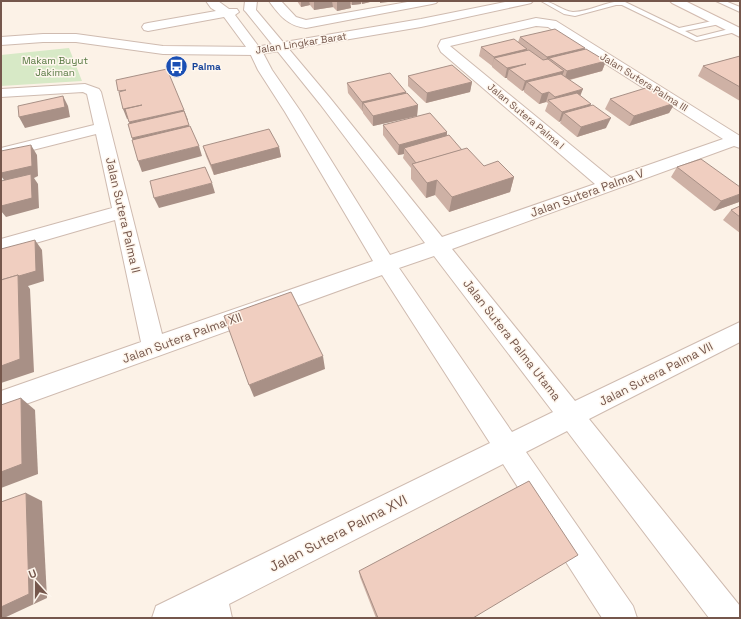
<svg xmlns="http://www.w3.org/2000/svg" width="741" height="619" viewBox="0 0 741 619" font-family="'Space Grotesk',sans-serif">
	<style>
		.green { fill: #d7e9c6 }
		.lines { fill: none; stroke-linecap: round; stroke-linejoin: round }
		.service-casing { stroke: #cfbbb0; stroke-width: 2 }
		.minor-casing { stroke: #cfbbb0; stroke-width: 2 }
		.tertiary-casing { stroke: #cfbbb0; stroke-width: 2 }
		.secondary-casing { stroke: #d2baae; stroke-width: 2 }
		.service { fill: #fff; fill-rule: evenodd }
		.minor { fill: #fff; fill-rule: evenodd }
		.tertiary { fill: #fff; fill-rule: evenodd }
		.secondary { fill: #fff; fill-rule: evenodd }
		.wall { fill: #ceb1a5 }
		.shaded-wall { fill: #a89086 }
		.building { fill: #f0cec0; stroke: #a89086 }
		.labels { text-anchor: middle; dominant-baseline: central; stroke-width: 3; stroke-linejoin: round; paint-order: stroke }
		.far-street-label { font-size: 10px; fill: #75574c; stroke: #fef6ed }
		.far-park-label { font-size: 10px; fill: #597a44; stroke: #fef6ed }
		.far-transit-label { font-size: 10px; font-weight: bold; fill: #164399; stroke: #fef6ed; text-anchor: start }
		.street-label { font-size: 12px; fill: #75574c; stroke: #fef6ed }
		.near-street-label { font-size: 14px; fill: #75574c; stroke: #fef6ed }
	</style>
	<rect width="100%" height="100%" fill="#fcf2e7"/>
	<path class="green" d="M69,48l13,33 -81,5v-31z"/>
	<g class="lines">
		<defs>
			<g id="service">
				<path d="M541,1c13,0 20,10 32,11 17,0 33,-11 50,-11l56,27 38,-8 4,2 -1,2 -35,7 12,6 36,-9 4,2 -1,2 -40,9 -74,-36h-6l-41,11 -11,-2z"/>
				<path d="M716,1h9l15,6v5z"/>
			</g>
			<g id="minor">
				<path d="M206,1h12l11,8h8l2,3 -4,3 27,36 10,19 29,42 89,143 35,-12 -105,-139 -74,-92 -2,-2 1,-9h12l-1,9 74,88 112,139 153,-53 -154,-132 -3,-6 3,-6 95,-22 20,3 184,115v12l-6,-2 -282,103 123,152 165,-79v20l-151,77 151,187v12h-31l-142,-187 -41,21 107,154 4,12h-35l-99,-154 -274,140 3,14h-80l4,-12 334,-163 -108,-168 -381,138v-22l140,-49 -26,-122 -114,33v-14l111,-31 -16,-74 -95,24v-10l93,-23 -7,-31 -4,-2 -82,5v-8l84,-5 14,5 2,3 61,242 211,-73 -88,-149 -27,-42 -9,-19 -25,-34 -76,14 -4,-1 -2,-3 2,-3 4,-1 68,-12 -5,-3zM536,26l12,1 175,112 -112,39 -161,-132zM434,256l119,156 -41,20 -113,-164z"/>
				<path d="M269,1h12l15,16 10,3 107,-19h25l-2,2 -4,1 -126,24c-18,-2 -27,-13 -37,-27z"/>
			</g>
			<path id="tertiary" d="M510,1h23l-2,2 -4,1 -106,23 -166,28 -92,-1 -87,-12h-33l-42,3v-8l42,-3h33l87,12 92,1 166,-28z"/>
			<path id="secondary" d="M670,1h15l55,27v9l-68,-34z"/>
		</defs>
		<use href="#service" class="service-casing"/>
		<use href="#minor" class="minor-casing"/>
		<use href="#tertiary" class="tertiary-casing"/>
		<use href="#secondary" class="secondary-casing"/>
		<use href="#service" class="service"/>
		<use href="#minor" class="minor"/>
		<use href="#tertiary" class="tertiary"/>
		<use href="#secondary" class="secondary"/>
	</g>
	<g class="wall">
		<path d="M297,1h77l-12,3 -1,-2v2l-9,1 -2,-1 1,4 -14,3 -5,-5 1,1 -19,3 -4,-5 -9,2z"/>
		<path d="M520,37l64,12 22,12 -4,10 -32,9 10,16 10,10 16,22 -29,9 -17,-14 1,-2 -2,1 -14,-11 3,-8 -2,-1 -7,2 -15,-12v-2l-2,1 -15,-12v-1h-2l-13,-11v-1l-13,-10 2,-9 37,-5z"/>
		<path d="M740,56v45l-42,-25 5,-10z"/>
		<path d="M408,76l64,6 -2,10 -44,11 -18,-17z"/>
		<path d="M347,83l59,9v1l12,12 -1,11 -44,10 -10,-13v-1l-15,-19z"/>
		<path d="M610,99l65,4 -6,10 -40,13 -24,-17z"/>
		<path d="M383,125l64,7v4l15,14 22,16 30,11 -4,15 -61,20 -14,-17 -9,3 -15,-19v-11l-8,-10 1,-4 -6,1 -15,-20z"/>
		<path d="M203,146l76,1 2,10 -67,18 -8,-19z"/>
		<path d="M677,167l62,35 -25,9 -43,-34z"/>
		<path d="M740,206v27l-17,-13 8,-10z"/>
		<path d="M359,571l114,47h-97l-16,-41z"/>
	</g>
	<g class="shaded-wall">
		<path d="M301,1h8l1,4 -9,2z"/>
		<path d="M314,1h18l1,6 -19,3z"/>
		<path d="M341,1h9l1,7 -14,3v-9z"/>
		<path d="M352,1h9v3l-9,1z"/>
		<path d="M362,1h12l-12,3z"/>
		<path d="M380,1h8v1l-8,1z"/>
		<path d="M585,48l-4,10h-32l-3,8 -1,1 2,-10z"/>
		<path d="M527,49l-2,10 -31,-1 -2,9 2,-10z"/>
		<path d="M606,61l-4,10 -38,10 3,-10z"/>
		<path d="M526,64l-17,5 -2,9h-2l2,-10z"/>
		<path d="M564,71l-4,10 -33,1 -3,8 -2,1 3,-10z"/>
		<path d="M472,82l-2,10 -44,11 1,-10z"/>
		<path d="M583,89l-4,10 -26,5 2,-7z"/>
		<path d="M406,92v10l-43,1v9l-1,-10z"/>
		<path d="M549,92l-3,10 -7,2 3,-10z"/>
		<path d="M63,96l5,10 2,11 -45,11 -6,-11z"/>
		<path d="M675,103l-6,10 -40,13 5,-10z"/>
		<path d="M591,104l-4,10 -23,-1 -3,8 -2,1 3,-10z"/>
		<path d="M142,105l5,10 -20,4 -4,-10z"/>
		<path d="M418,105l-1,11 -44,10v-10z"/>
		<path d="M184,110l4,10 -55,13 -4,-11z"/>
		<path d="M611,118l-5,10 -29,9 4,-10z"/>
		<path d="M189,125l3,10 -56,14 -4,-11z"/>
		<path d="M447,132l-1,11 -42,5v6l-6,1 1,-10z"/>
		<path d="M31,145l6,10 1,21 -4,2 4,6 1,24 -33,9 -5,-6v-5l6,-22 -6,-8v-3z"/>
		<path d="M199,146l3,10 -60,16 -4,-11z"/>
		<path d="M279,147l2,10 -67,18 -3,-10z"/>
		<path d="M514,177l-4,15 -61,20 3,-15z"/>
		<path d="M437,180l-2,15 -9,3 1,-15z"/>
		<path d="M212,183l3,10 -56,15 -5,-10z"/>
		<path d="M740,194v7l-1,1 -25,9 7,-10z"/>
		<path d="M35,240l7,10 2,31 -16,5 2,3 4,83 -33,11v-17l17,-91z"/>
		<path d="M323,356l2,13 -71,28 -5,-12z"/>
		<path d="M21,398l14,12 3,64 -37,14v-16z"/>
		<path d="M26,493l16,8 5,97 -43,20h-3v-11z"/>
	</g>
	<g class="building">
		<path d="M555,29l30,19 -38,9 -27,-20z"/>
		<path d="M514,39l13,10 -33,8 -13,-10z"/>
		<path d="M586,49l20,12 -39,10 -18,-13z"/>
		<path d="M529,50l14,10 5,-1 16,12 -39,10 -16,-12 17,-5 -19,4 -13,-10z"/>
		<path d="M740,56v31l-37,-21z"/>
		<path d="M452,65l20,17 -45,11 -19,-17z"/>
		<path d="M167,69l17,41 -55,12 -4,-13 17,-4 -19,4 -4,-17 7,-2 -8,1 -2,-11z"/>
		<path d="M390,73l16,19 -44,10 -15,-19z"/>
		<path d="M561,74l22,15 -28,8 -6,-5 -7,2 -15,-12z"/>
		<path d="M649,87l26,16 -41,13 -24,-17z"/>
		<path d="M407,93l11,12 -45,11 -10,-13z"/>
		<path d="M577,93l14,11 -29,8 -14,-12z"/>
		<path d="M63,96l2,11 -46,10 -1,-11z"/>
		<path d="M593,105l18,13 -30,9 -17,-14z"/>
		<path d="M184,111l5,14 -57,13 -4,-14z"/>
		<path d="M430,113l17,19 -48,13 -16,-20z"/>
		<path d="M190,126l9,20 -61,15 -6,-21z"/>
		<path d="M269,129l10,18 -68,18 -8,-19z"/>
		<path d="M449,135l13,15 -46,13 -12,-15z"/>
		<path d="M31,145l1,21 -31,7v-22z"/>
		<path d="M467,148l17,18 14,-5 16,16 -62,20 -15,-17 -10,3 -15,-19z"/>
		<path d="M701,159l39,28v7l-19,7 -44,-34z"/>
		<path d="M205,167l7,16 -58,15 -4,-17z"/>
		<path d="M31,174l1,24 -31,8v-25z"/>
		<path d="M740,206v11l-9,-7z"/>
		<path d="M35,240l1,31 -17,5 -1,-1 -17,5v-31z"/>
		<path d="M18,275l2,84 -19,7v-86z"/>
		<path d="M291,292l32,64 -74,29 -25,-69z"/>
		<path d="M21,398l1,66 -21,8v-67z"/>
		<path d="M529,481l49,74 -105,63h-95l-19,-47z"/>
		<path d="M26,493l3,101 -28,13v-105z"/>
	</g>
	<defs>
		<symbol id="bus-disc" viewBox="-11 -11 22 22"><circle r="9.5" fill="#1a4fb4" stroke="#fef6ed"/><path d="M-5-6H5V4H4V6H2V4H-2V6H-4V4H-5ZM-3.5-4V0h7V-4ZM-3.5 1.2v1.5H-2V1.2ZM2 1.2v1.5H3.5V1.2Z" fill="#fff"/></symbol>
	</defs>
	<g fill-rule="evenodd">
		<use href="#bus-disc" x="164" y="54" width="25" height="25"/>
	</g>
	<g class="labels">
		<g class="far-street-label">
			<text transform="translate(301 43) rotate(-9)">Jalan Lingkar Barat</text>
			<text transform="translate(644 82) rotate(32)">Jalan Sutera Palma III</text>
			<text transform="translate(526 116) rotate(40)">Jalan Sutera Palma I</text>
		</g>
		<g class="far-park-label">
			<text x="55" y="60">Makam Buyut<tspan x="55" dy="12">Jakiman</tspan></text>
		</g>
		<g class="far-transit-label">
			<text x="192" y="66">Palma</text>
		</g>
		<g class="street-label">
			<text transform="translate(587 193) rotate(-20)">Jalan Sutera Palma V</text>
			<text transform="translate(123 215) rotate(77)">Jalan Sutera Palma II</text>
			<text transform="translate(182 338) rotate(-20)">Jalan Sutera Palma XII</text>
			<text transform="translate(512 340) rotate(52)">Jalan Sutera Palma Utama</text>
			<text transform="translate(656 374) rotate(-27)">Jalan Sutera Palma VII</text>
		</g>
		<g class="near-street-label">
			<text transform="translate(338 533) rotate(-27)">Jalan Sutera Palma XVI</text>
		</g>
	</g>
	<rect width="741" height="619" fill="none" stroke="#75574c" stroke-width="4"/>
	<g transform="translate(36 583) rotate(339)" stroke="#fef6ed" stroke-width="3" paint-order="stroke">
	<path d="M0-3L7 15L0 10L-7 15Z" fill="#75574c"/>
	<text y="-6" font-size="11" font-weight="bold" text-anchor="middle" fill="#75574c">U</text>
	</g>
</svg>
